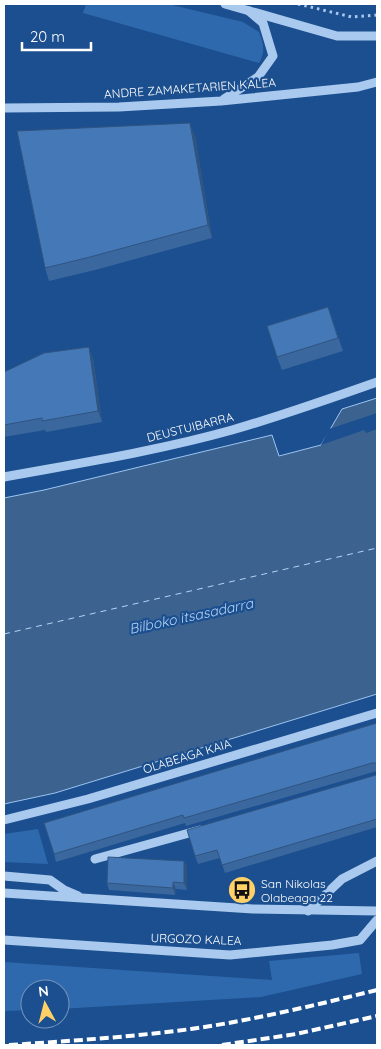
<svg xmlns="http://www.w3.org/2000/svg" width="381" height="1049" viewBox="0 0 381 1049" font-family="Quicksand,sans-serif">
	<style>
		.green { fill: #2e69ad }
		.water { fill: #3c6290; stroke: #9cc4f0 }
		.pier { fill: #1b4f8f }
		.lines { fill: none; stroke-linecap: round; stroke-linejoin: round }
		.ferry { stroke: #b5d3f5; stroke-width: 1; stroke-dasharray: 6 5; stroke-linecap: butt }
		.path { stroke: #a9c9ee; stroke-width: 3; stroke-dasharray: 2.5 4; stroke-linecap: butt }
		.minor { stroke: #a9c9ee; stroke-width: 9 }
		.rail { stroke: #fff; stroke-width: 4; stroke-dasharray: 9 4; stroke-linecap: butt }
		.wall { fill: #3a679d }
		.shaded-wall { fill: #305480 }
		.building { fill: #4478b7; stroke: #305480 }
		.labels { text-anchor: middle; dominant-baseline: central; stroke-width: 4.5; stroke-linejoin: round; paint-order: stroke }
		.street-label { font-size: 12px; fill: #fff; stroke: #1b4f8f }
		.poi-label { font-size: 12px; fill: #fff; stroke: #1b4f8f; text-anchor: start }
		.water-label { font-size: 14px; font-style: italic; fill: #b5d3f5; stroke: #1b4f8f }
	</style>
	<rect width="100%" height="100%" fill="#1b4f8f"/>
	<g class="green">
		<path d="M86,4h82l75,18 16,10c4,11 7,20 0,31l-176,-50z"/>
		<path d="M38,829l10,35 -44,-2v-28z"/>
		<path d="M359,953l3,21 -101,23 -201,12v-20h-30v21l-26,1v-49l268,18 -3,-19z"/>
	</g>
	<path class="water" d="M377,398v296l-322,99 -51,11v-306l40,-8 228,-55 7,21 42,-11 21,-36z"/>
	<path class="pier" d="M377,413v16l-11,4 -2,-3 -43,15 8,-16z"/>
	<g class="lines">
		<path class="ferry" d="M4,634l373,-86"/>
		<path class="path" d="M298,4l54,13 25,-2"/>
		<g class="minor">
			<path d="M225,4l112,32h40"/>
			<path d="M224,99l34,-22 15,-21 -10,-33 -14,-12"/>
			<path d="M4,108l115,-1 102,-6 137,-14 19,-5"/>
			<path d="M4,477c76,-14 153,-26 228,-47 49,-14 97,-31 145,-48"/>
			<path d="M4,820l84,-21 289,-86"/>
			<path d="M95,859l105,-29"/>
			<path d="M4,876l46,4 14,10 14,6"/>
			<path d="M4,893l249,16 124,2"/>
			<path d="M308,911l34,-32 35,-18"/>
			<path d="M4,940l226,15 102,-10 28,-5 17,-20"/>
		</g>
		<g class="rail">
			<path d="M9,1045c61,-4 122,-8 182,-16 63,-9 125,-24 186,-39"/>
			<path d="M222,1045l74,-11 81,-18"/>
		</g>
	</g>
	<g class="wall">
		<path d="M195,136l17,102 -117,32 -46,11 -4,-13z"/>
		<path d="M328,307l15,44 -61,19 -5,-13z"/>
		<path d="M93,358l9,64 -56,10 -1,-2 -41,7v-65z"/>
		<path d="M377,723v48l-191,55 -1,-3 -129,39 -2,-8z"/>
		<path d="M377,774v53l-152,46 -5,-15 -22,6 -3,-8 181,-81z"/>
		<path d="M184,861l3,7v22l-11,-1 -1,6 -66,-5 -2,-7z"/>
	</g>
	<g class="shaded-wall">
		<path d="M190,123l5,13 17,102 -4,-13z"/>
		<path d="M89,347l4,11 9,64 -4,-11z"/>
		<path d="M184,861l3,7v22l-3,-7z"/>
		<path d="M173,882l3,7 -1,6 -2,-7z"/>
	</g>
	<g class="building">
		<path d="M190,123l18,102 -118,32 -45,11 -28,-137z"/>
		<path d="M328,307l10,31 -61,19 -10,-31z"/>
		<path d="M89,347l9,64 -56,10v-3l-38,7v-53l40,-19z"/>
		<path d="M377,723v41l-1,-1h-4l-188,55 -1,-3 -129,39 -10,-31z"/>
		<path d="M377,774v45l-155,46 -5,-15 -22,6 -8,-26 189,-55z"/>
		<path d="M108,857l76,4v22l-11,-1v6l-66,-5z"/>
	</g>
	<defs>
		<symbol id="bus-disc" viewBox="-11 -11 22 22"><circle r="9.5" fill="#ffd166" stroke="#1b4f8f"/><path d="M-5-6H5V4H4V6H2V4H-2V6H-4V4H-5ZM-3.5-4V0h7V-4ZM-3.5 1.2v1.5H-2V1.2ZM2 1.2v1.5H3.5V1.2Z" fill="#111"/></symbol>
	</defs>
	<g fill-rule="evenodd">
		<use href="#bus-disc" x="226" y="874" width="32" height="32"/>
	</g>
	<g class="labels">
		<g class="street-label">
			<text transform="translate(190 88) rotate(-4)">ANDRE ZAMAKETARIEN KALEA</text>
			<text transform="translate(190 427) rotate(-14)">DEUSTUIBARRA</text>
			<text transform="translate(187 756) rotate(-17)">OLABEAGA KAIA</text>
			<text transform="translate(196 939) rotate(2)">URGOZO KALEA</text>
		</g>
		<g class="poi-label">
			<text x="261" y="883">San Nikolas<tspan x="261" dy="14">Olabeaga 22</tspan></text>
		</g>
		<g class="water-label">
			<text transform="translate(191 616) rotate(-12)">Bilboko itsasadarra</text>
		</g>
	</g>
	<rect width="381" height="1049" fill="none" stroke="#ffffff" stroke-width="10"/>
	<g transform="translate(45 1004) rotate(353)"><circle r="24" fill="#1b4f8f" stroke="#7695bc"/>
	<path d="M0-4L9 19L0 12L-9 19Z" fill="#ffd166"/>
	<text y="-8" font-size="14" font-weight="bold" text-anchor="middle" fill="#ffffff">N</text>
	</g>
	<path d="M22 42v8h69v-8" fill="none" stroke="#ffffff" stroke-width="2.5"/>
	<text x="30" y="42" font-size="15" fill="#ffffff" stroke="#1b4f8f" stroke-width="4" paint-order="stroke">20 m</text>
</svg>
